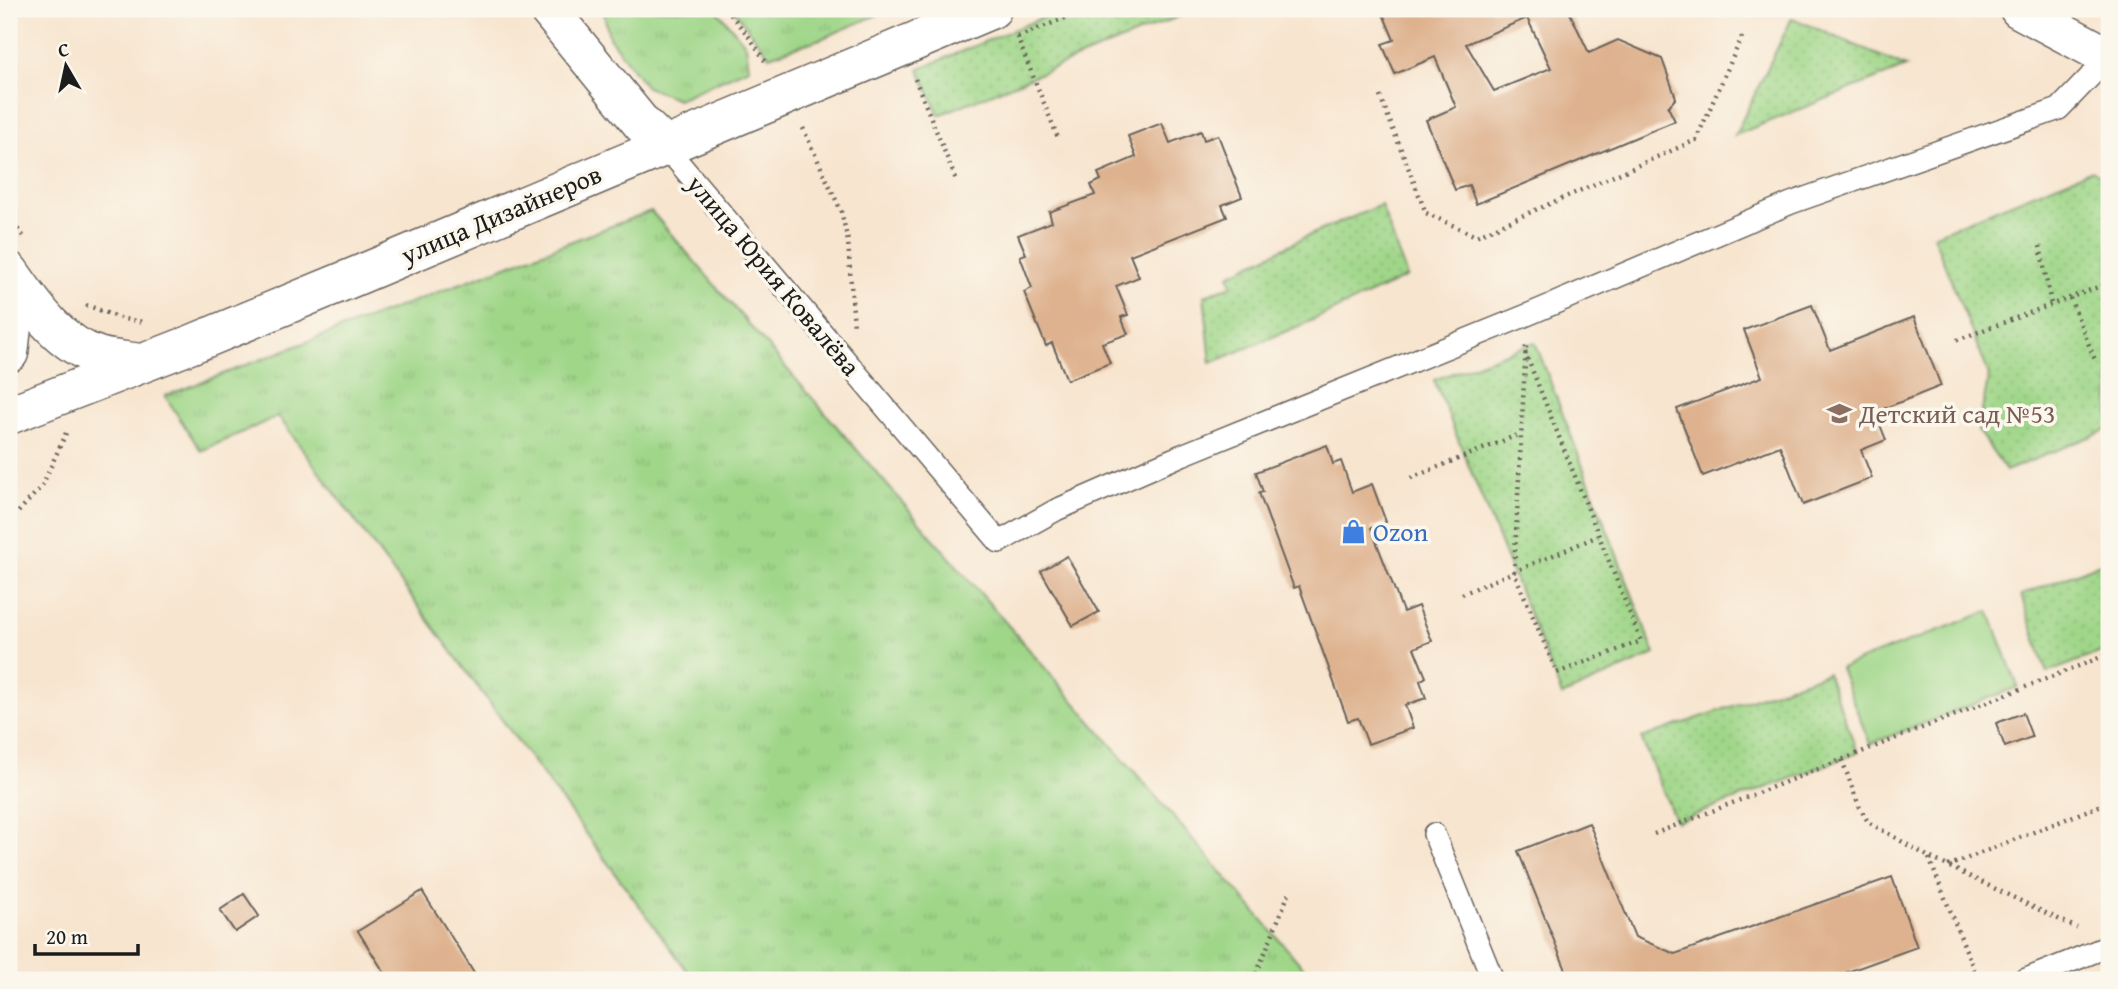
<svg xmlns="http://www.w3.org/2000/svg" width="2118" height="989" viewBox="0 0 2118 989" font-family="'Gentium Book Plus',serif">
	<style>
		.grass { fill: url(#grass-tufts); stroke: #5e7952; stroke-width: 2 }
		.park { fill: url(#park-dots); stroke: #5e7952; stroke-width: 2 }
		.pitch { fill: #9fd688; stroke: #5e7952; stroke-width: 2 }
		.building { fill: #deb28f; fill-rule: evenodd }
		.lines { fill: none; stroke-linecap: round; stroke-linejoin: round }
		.service-casing { stroke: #69625b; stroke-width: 24 }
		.minor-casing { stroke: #69625b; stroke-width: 41 }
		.tertiary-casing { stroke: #69625b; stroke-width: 41 }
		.path { stroke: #69625b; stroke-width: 4.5; stroke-dasharray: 2 5; stroke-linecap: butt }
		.service { stroke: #fff; stroke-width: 21 }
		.minor { stroke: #fff; stroke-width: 38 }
		.tertiary { stroke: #fff; stroke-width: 38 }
		.labels { text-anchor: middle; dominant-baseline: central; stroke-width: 7; stroke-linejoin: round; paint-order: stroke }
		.street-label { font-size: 26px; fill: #1c1c1c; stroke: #fbf7ec }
		.education-label { font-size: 26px; fill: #785e54; stroke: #fbf7ec; text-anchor: start }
		.shop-label { font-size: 26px; fill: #366cbe; stroke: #fbf7ec; text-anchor: start }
	</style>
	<defs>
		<pattern id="grass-tufts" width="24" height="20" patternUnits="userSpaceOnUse" patternTransform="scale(1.75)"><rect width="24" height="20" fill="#9fd688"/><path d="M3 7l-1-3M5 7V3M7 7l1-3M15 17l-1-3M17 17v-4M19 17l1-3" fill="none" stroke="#88b775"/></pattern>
		<pattern id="park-dots" width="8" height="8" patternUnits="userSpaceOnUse" patternTransform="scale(1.75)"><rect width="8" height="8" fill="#9fd688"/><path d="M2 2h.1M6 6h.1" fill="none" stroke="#88b775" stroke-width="1.8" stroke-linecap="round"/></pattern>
	</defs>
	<rect width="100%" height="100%" fill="#fbf7ec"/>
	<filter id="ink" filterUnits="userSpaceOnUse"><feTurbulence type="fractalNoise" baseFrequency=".0143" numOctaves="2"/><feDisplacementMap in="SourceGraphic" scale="14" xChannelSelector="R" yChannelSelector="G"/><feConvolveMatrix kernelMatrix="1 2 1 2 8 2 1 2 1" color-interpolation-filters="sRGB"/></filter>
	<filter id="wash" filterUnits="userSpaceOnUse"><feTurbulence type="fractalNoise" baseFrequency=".00686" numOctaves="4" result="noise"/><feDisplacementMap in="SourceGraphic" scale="28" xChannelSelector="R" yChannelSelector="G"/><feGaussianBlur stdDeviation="1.57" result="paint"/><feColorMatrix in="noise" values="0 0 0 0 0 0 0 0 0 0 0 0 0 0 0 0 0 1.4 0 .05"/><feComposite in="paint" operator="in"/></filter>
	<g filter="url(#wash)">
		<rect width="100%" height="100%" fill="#f7e5cf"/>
		<g class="grass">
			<path d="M603,9h113l30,36 3,23 -71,31 -32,-12 -37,-50z"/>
			<path d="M733,9h158l-68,29 -54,18z"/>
			<path d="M651,211l663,769h-620l-416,-564 -77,35 -36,-55z"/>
		</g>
		<g class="park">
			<path d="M1063,9h134l-258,106 -20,-46z"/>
			<path d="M1792,18l114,49 -171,68z"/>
			<path d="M2092,170l17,11v248l-103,42 -28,-40 11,-56 -56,-140z"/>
			<path d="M1381,205l26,72 -101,46 -95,40 -7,-68 28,-9 -3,-11 74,-37z"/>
			<path d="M1535,342l120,312 -93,42 -128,-316z"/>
			<path d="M2109,560v89l-62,24 -26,-78z"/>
			<path d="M1827,673l31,80 -182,69 -35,-84z"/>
		</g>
		<path class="pitch" d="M1989,611l29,76 -148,57 -30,-76z"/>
		<g id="blocks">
			<g class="building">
				<path d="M1381,9h187l21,44 29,-13 44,19 14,39 -8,9 7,14 -199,83 -7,-19 -14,5 -29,-70 30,-13 -21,-50 -40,17 -13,-30 12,-4zM1527,18l24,50 -57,23 -28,-47z"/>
				<path d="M1162,123l8,20 31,-12 3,9 14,-5 24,62 -20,8 5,12 -97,38 9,22 -23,9 12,29 -7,2 7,17 -26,9 8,20 -43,17 -15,-37 -6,3 -22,-54 8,-4 -12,-32 6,-2 -8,-19 34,-13 -3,-10 46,-17 -4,-10 10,-5 -3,-7 38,-16 -8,-21z"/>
				<path d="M1812,305l18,45 84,-33 27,69 -66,26 11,28 -25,10 11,28 -69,27 -23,-59 -77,30 -26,-67 85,-32 -18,-47z"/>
				<path d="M1327,445l6,19 8,-3 11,31 20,-8 14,38 -15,6 20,52 12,32 15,-6 14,35 -18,7 12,29 -6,4 6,17 -21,7 8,23 -45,16 -10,-26 -10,3 -49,-135 -5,2 -35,-95 4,-1 -7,-20z"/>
				<path d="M1067,556l32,56 -26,14 -32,-55z"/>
				<path d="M2023,713l9,24 -27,10 -9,-24z"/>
				<path d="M1589,823l46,114 40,17 217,-77 25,70 -92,33h-255l-52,-129z"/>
				<path d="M422,891l44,69 12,20h-89l-31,-49z"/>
				<path d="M244,894l15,22 -24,16 -15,-22z"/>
			</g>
		</g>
	</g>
	<g filter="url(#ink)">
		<use href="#blocks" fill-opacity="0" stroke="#69625b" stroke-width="2"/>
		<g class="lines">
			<defs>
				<g id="service">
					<path d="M664,145l335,397 57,-32 126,-55 345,-140 264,-112 268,-94 50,-52"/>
					<path d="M1434,834l59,146"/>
					<path d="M2024,980l85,-34"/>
				</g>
				<g id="minor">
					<path d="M548,9l94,115 22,21"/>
					<path d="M2019,9l90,48"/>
					<path d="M9,271c24,34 50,74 92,86 12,3 26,4 39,6"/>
					<path d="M9,297l3,30 -3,26"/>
				</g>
				<path id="tertiary" d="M9,415l183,-71 162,-67 638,-268"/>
			</defs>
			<use href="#service" class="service-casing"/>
			<use href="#minor" class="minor-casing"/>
			<use href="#tertiary" class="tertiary-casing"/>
			<g class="path">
				<path d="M726,9l25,30 16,25"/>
				<path d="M1017,37l42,103"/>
				<path d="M1018,37l69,-28"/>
				<path d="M915,79l42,103"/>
				<path d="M1380,96l46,117 50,23 220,-96 48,-108"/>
				<path d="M803,128l38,83 7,30 6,86"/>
				<path d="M9,218l15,19"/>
				<path d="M2040,246l11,58"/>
				<path d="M2070,298l25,62"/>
				<path d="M86,305l37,14 21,3"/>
				<path d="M1957,340l152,-57"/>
				<path d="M1525,352l116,289 -84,32 -43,-101 12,-228"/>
				<path d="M1411,478l109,-44"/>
				<path d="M9,522l33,-36 24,-53"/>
				<path d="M1462,594l136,-58"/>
				<path d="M1842,760l17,46 9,16 61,35 148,71"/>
				<path d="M1654,834l455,-180"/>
				<path d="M1929,858l49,122"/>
				<path d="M1948,866l161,-64"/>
				<path d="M1254,980l35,-87"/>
			</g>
			<use href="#service" class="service"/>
			<use href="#minor" class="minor"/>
			<use href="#tertiary" class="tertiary"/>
		</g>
	</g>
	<defs>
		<symbol id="school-bare" viewBox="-9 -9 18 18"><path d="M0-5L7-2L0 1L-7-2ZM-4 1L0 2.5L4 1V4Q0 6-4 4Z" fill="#8d6e63" stroke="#fbf7ec" stroke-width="2.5" paint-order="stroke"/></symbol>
		<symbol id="shop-bare" viewBox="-9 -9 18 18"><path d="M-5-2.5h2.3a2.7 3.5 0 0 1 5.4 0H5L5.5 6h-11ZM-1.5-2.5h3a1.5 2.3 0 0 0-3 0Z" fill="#3f7fe0" stroke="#fbf7ec" stroke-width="2.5" paint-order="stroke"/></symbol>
	</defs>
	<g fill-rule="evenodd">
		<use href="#school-bare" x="1822" y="396" width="35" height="35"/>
		<use href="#shop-bare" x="1336" y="514" width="35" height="35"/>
	</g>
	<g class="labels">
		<g class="street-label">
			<text transform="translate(501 214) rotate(-23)">улица Дизайнеров</text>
			<text transform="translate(774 275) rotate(50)">улица Юрия Ковалёва</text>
		</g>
		<g class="education-label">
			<text x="1859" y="413">Детский сад №53</text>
		</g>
		<g class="shop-label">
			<text x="1373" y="531">Ozon</text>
		</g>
	</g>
	<rect width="2118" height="989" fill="none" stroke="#fbf7ec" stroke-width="35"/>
	<g transform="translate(66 66) rotate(351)" stroke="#fbf7ec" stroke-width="5" paint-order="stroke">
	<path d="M0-5L12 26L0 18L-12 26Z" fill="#1c1c1c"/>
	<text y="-10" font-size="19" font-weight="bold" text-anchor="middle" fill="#1c1c1c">С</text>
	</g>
	<path d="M35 944v10h103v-10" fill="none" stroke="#1c1c1c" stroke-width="3.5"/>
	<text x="46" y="944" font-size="21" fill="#1c1c1c" stroke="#fbf7ec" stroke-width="5" paint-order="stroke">20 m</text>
</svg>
